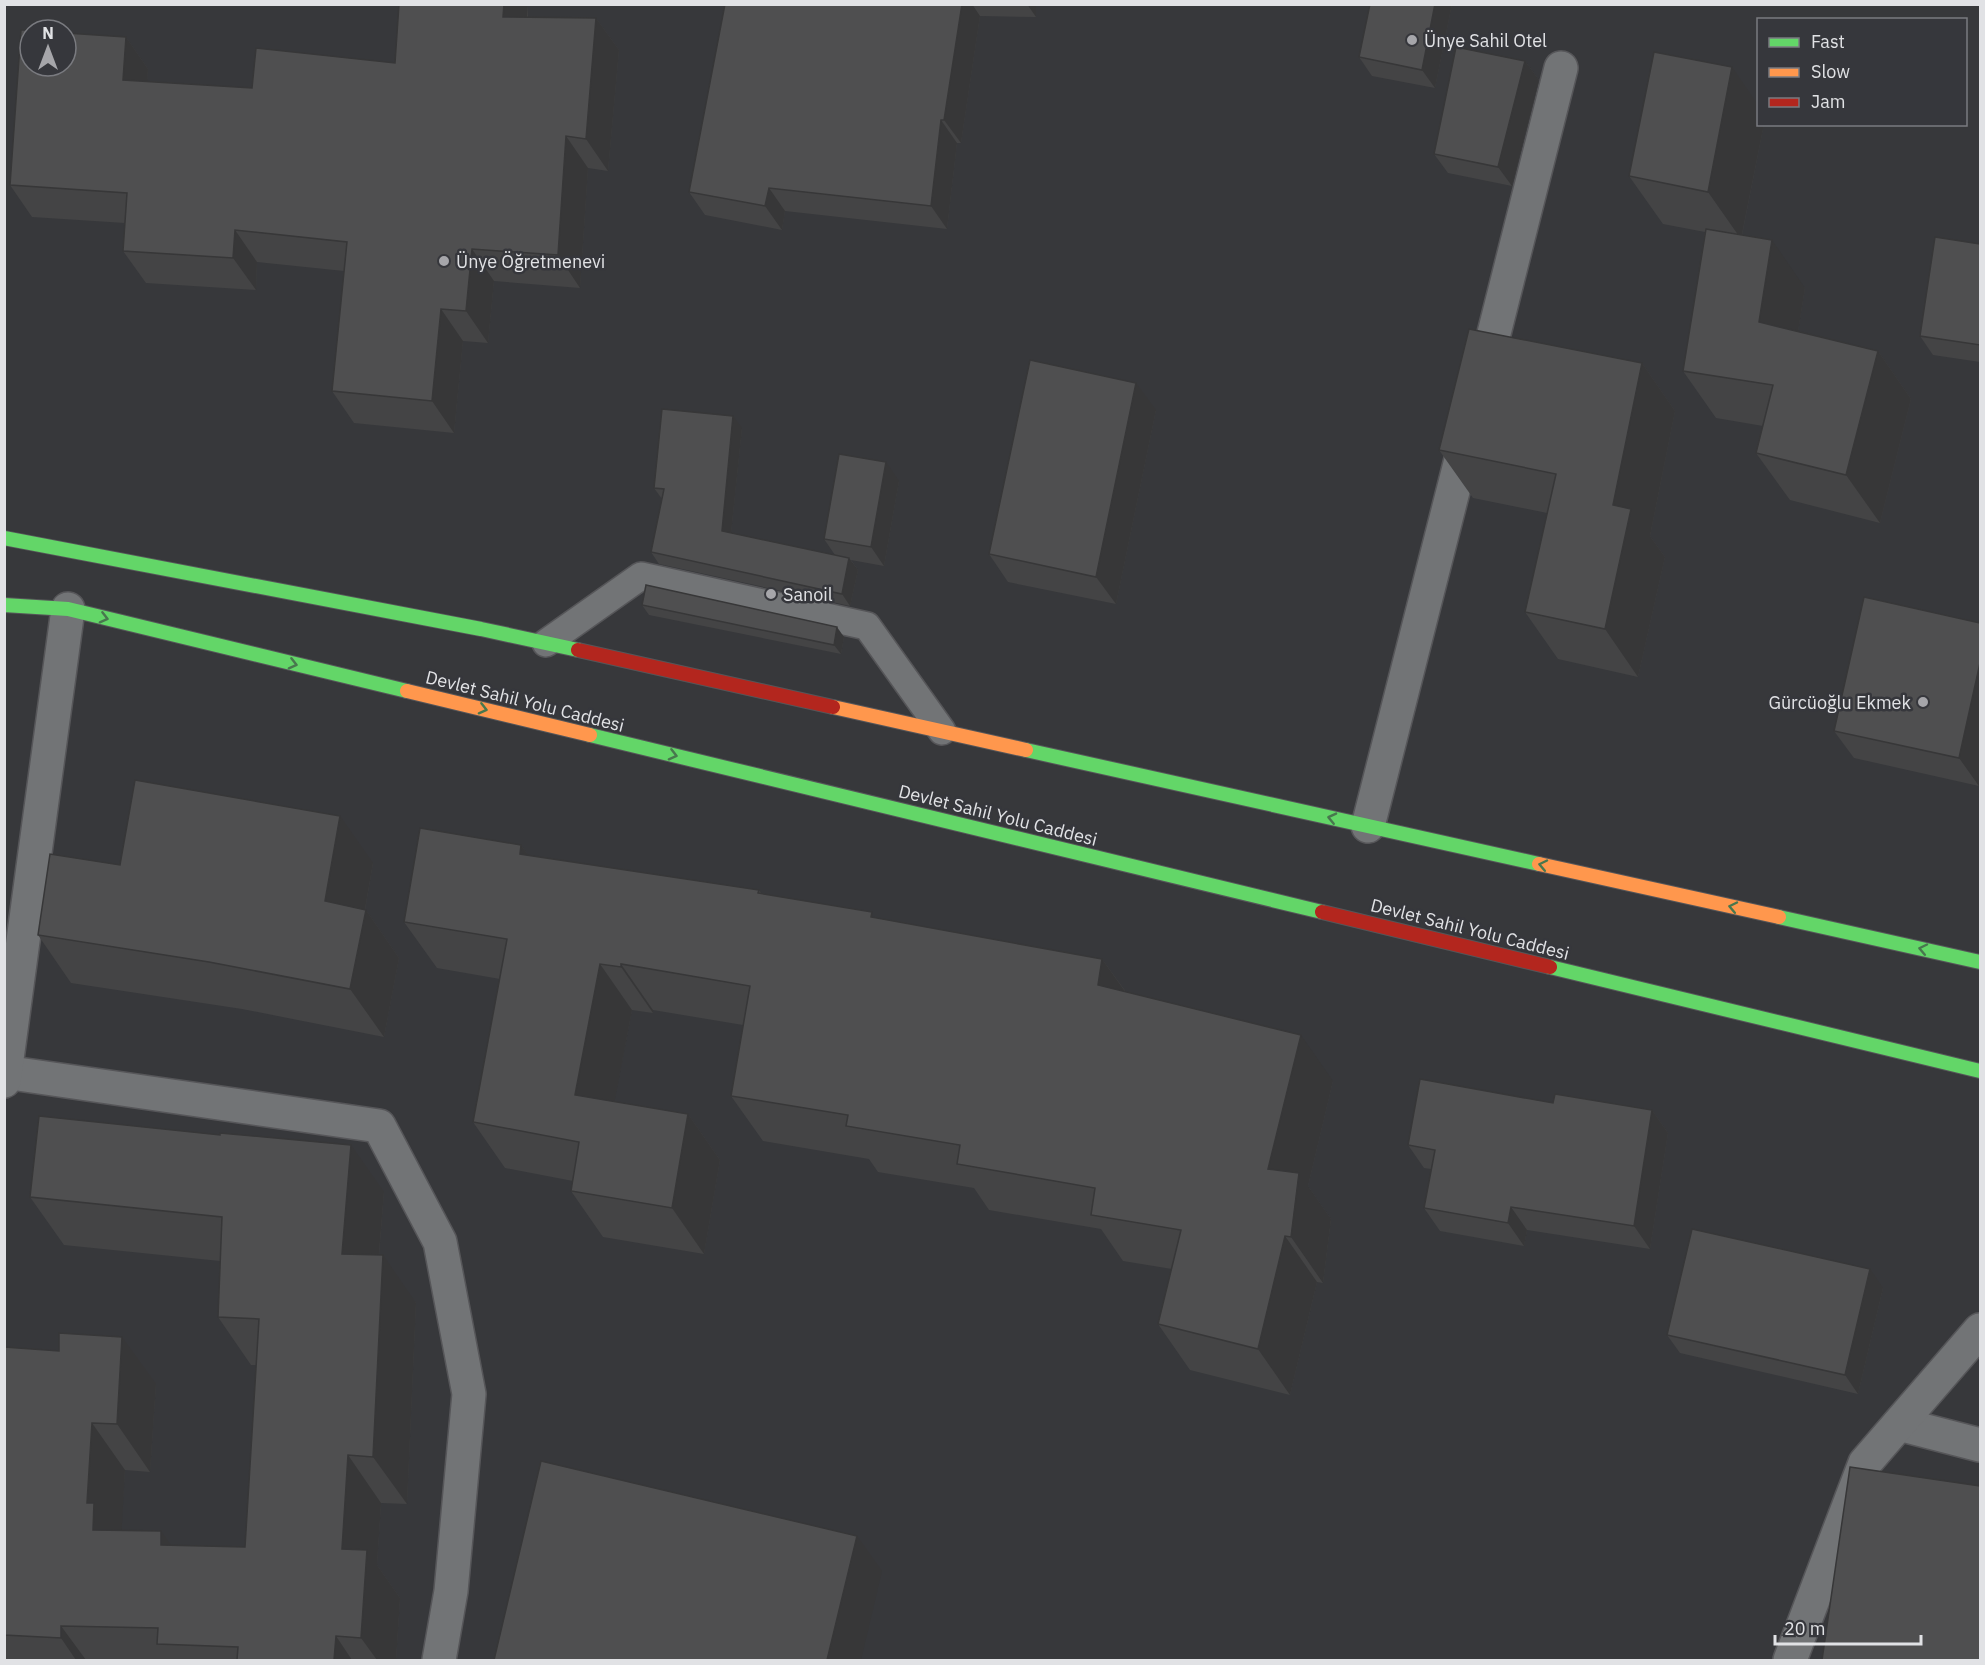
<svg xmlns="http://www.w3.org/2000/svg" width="1985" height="1665" viewBox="0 0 1985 1665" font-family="'IBM Plex Sans',sans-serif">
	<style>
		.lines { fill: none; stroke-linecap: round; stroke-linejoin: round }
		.lane-casing { stroke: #565659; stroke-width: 30 }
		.street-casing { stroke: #565659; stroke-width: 36 }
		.fast-casing { stroke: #565659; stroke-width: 16 }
		.slow-casing { stroke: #565659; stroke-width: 16 }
		.jam-casing { stroke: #565659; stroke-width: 16 }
		.lane { stroke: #727476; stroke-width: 27 }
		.street { stroke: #727476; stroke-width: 33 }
		.fast { stroke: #63d668; stroke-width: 14 }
		.slow { stroke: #ff974d; stroke-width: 14 }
		.jam { stroke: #b3261e; stroke-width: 14 }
		.wall { fill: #444445 }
		.shaded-wall { fill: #373738 }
		.building { fill: #4f4f50; stroke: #373738; stroke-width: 1.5 }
		.oneway { stroke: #48774e }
		.poi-dot { fill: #a6a6aa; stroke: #36373c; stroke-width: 2 }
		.labels { text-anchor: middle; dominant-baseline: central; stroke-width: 5; stroke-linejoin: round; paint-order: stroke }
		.poi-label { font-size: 18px; fill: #e1e2e5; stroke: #36373c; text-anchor: start }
		.street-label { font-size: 18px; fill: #e1e2e5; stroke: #36373c }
	</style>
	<rect width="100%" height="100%" fill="#37383b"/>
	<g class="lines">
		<defs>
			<path id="lane" d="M546,643l95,-67 226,50 75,105"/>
			<g id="street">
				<path d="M1483,377l78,-309"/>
				<path d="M1368,826l100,-394"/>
				<path d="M4,1072l375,54 61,116 29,152 -18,197 -12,69"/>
				<path d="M4,1081l64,-472"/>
				<path d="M1899,1424l81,21"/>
				<path d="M1790,1660l75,-197 115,-133"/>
			</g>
			<g id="fast">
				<path d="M4,538l477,91 97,21"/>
				<path d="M4,605l64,4 339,82"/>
				<path d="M590,735l732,177"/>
				<path d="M1026,750l513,114"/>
				<path d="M1779,917l201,45"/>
				<path d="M1550,967l430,104"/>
			</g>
			<g id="slow">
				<path d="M407,691l183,44"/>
				<path d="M833,707l193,43"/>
				<path d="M1539,864l240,53"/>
			</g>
			<g id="jam">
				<path d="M578,650l255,57"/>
				<path d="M1322,912l228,55"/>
			</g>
		</defs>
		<use href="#lane" class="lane-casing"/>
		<use href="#street" class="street-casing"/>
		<use href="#fast" class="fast-casing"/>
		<use href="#slow" class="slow-casing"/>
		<use href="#jam" class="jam-casing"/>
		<use href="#lane" class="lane"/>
		<use href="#street" class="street"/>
		<use href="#fast" class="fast"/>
		<use href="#slow" class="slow"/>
		<use href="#jam" class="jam"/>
	</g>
	<g class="wall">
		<path d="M399,4h129v13l68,1 23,32 -11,121 -20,-3 -8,120 -86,-7 -6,62 -25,-2 -9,92 -100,-10 -22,-32 12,-120 -87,-9 -1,28 -110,-7 -23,-32 2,-28 -93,-6 -22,-32 116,-148 22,32 -1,12 105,7 143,-25z"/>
		<path d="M725,4h311v13l-56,-1 -19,127h-4l-10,86 -162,-18 -3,19 -77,-15 -16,-23z"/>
		<path d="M1370,4h82l-17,84 -63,-12 -13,-19z"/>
		<path d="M1525,61l14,19 -27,106 -64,-13 -14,-19z"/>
		<path d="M1764,124l-22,111 63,53 -7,43 80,20 33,48 -31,124 -90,-23 -34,-47 7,-27 -47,-8 -33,-47 22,-139 -42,-8 -34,-48z"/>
		<path d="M1980,244v118l-47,-7 -13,-19z"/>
		<path d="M1642,363l33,48 -25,125 15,21 -27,120 -80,-18 -33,-47 22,-99 -74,-15 -34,-48z"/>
		<path d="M1156,410l-40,194 -108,-22 -19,-28z"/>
		<path d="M742,428l-11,105 104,22 -11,-16 75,-58 -15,85 -33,-6 7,10 -8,36 -191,-42 -8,-12 11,-53 -8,-11z"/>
		<path d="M1864,597l115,189 -125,-28 -20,-27z"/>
		<path d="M642,605l202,32 -3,17 -192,-39z"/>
		<path d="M521,845l7,10 231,35 2,3 115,25 226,41 24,33 207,89 -25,105 23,33 -8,64 -6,-1 -27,113 -100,-25 -32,-46 14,-55 -49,-8 -22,-32 -112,-19 -15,-22 -96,-16 -9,-13 -106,-18 -32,-45 12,-71 -90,-15v3l-21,-3 -18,92 74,12 32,46 -16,94 -101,-17 -32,-46 2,-10 -68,-13 -32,-46 27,-143 -63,-11 -33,-46z"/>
		<path d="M373,863l-8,47h1l33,48 -15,79 -142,-28 -171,-26 -33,-48 82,-70z"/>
		<path d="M1553,1103l99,7 16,23 -18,116 -123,-19 -3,16 -84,-15 -16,-23 7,-39 -7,-1 -16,-23z"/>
		<path d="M384,1192l-5,63 37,48 -9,201 -26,-1 -4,62 23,33 -4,62h-392v-313l152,37 -6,88 -25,-2 -4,60 49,15 75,2 11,-182h-5l-33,-48 2,-56 -156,-16 -34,-48z"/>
		<path d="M1883,1288l-25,106 -178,-41 -13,-18z"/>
	</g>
	<g class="shaded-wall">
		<path d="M504,4h24l-3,45 -22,-32z"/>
		<path d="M962,4h10l8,12 -19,127 -17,-23z"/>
		<path d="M1027,4h9v13z"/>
		<path d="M1435,4h17l-17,84 -13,-18z"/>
		<path d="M596,18l23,32 -11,121 -22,-32z"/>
		<path d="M126,37l22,32 -3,43 -22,-32z"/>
		<path d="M1525,61l14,19 -27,106 -14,-19z"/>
		<path d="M1732,67l26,38v19h6l-23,115 -33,-47z"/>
		<path d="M941,120l16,23 -10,86 -16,-23z"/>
		<path d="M566,136l22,32 -8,120 -22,-33z"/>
		<path d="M769,188l16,23 -3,19 -17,-24z"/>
		<path d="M235,230l22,32 -1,28 -23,-32z"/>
		<path d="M1772,240l33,48 -13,81 -33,-47z"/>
		<path d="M472,249l22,32 -6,62 -22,-32z"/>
		<path d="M441,309l22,32 -9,92 -22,-32z"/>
		<path d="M1878,351l33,48 -31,124 -34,-48z"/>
		<path d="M1642,363l33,48 -25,125 15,21 -27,120 -33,-48 8,-124z"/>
		<path d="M1136,383l20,27 -40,194 -20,-27z"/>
		<path d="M733,416l9,12 -12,115 -8,-12z"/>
		<path d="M886,462l13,19 -15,85 -13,-19z"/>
		<path d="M849,558l9,12 -8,36 -8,-12z"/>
		<path d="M837,627l7,10 -3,17 -7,-9z"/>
		<path d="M1980,663v114l-1,9 -20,-28z"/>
		<path d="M340,816l33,47 -15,86 -33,-48z"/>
		<path d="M521,845l33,46 -34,-37z"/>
		<path d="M366,910l33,48 -15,79 -34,-48z"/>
		<path d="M1102,959l32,45 -36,-19z"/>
		<path d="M600,964l32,46 -25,131 -32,-46z"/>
		<path d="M621,964l32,46v3l-32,-46z"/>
		<path d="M1301,1035l32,46 -25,105 23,33 -8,64 -32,-46 -23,-68z"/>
		<path d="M1652,1110l16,23 -18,116 -16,-23z"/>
		<path d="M688,1114l32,46 -16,94 -32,-46z"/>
		<path d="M351,1145l33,47 -9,109 -33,-47z"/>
		<path d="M1511,1207l16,23 -3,16 -16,-23z"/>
		<path d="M1285,1236l32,46 -27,113 -32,-46z"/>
		<path d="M383,1255l33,48 -9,201 -34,-47z"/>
		<path d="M1870,1269l13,19 -25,106 -13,-19z"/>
		<path d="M122,1337l34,47 -6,88 -33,-48z"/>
		<path d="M92,1423l33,47 -4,71 -28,-11 -6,-27z"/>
		<path d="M348,1455l33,48 -4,62 23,33 -4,62h-19l-16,-22 -19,-89z"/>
		<path d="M161,1531l33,47 -33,-33z"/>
		<path d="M857,1536l25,35 -21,89h-34z"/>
		<path d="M61,1626l25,34h-10l-15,-22z"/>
		<path d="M336,1636l16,24h-18z"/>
	</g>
	<g class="building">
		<path d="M399,4h105l-1,13 93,1 -10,121 -20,-3 -8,119 -86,-6 -6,62 -25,-2 -9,92 -100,-10 15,-149 -112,-12 -2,28 -110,-7 4,-58 -117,-8 11,-155h9v36h36v-33l60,4 -3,43 129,8 4,-40 139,15z"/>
		<path d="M725,4h237l-18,116h-3l-10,86 -162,-18 -4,18 -76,-14z"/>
		<path d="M1370,4h65l-13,66 -63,-13z"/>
		<path d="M1456,47l69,14 -27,106 -64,-13z"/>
		<path d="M1654,52l78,15 -24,125 -79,-16z"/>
		<path d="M1706,229l66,11 -13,82 119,29 -32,124 -90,-22 17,-68 -90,-14z"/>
		<path d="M1935,237l45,7v101l-60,-9z"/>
		<path d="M1469,329l173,34 -29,142 18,4 -26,120 -80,-17 31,-138 -117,-24z"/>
		<path d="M1030,360l106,23 -40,194 -107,-23z"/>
		<path d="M662,409l71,7 -11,115 127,27 -7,36 -191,-42 13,-63 -10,-1z"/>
		<path d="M839,454l47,8 -15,85 -47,-8z"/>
		<path d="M646,585l191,42 -3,18 -192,-40z"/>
		<path d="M1864,597l116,26v40l-21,95 -125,-27z"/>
		<path d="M135,780l205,36 -15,85 41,9 -16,79 -141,-27 -171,-27 12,-81 70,11z"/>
		<path d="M420,828l101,17 -1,9 239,36 -1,3 114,19 -1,5 231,42 -4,26 203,50 -33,134 31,4 -8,64 -6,-1 -27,113 -100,-25 23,-94 -90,-15 4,-27 -138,-24 3,-19 -114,-19 2,-11 -117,-19 19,-110 -129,-22v3l-21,-3 -25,131 113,19 -16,94 -101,-17 8,-49 -106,-20 34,-183 -103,-17z"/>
		<path d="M1420,1079l133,24 2,-9 97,16 -18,116 -123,-19 -3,16 -84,-15 11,-58 -27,-5z"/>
		<path d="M39,1116l181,19v-2l131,12 -9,109 41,1 -10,202 -25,-2 -6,94 25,1 -6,88 -25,-2 -2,24h-97l1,-13 -81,-3 1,-16 -97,-2v12l-57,-3v-288l55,4v-18l63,4 -5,87 -25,-1 -5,80h7l-1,27 68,1v14l84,2 14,-228 -41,-2 4,-100 -192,-20z"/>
		<path d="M1692,1229l178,40 -25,106 -178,-40z"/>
		<path d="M541,1461l316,75 -30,124h-333z"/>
		<path d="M1850,1467l130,19v174h-158z"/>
	</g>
	<defs><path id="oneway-chevron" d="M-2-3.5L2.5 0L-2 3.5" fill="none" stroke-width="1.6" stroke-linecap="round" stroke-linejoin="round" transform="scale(1.5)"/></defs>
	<g class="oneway">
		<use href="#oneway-chevron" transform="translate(104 618) rotate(14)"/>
		<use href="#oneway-chevron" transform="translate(293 664) rotate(14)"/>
		<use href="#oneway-chevron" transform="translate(483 709) rotate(14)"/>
		<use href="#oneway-chevron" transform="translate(673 755) rotate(14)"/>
		<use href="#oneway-chevron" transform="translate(1332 818) rotate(-167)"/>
		<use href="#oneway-chevron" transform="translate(1543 865) rotate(-168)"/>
		<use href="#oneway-chevron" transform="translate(1733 907) rotate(-168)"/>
		<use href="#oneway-chevron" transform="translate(1923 949) rotate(-168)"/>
	</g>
	<g class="poi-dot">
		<circle cx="1412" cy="40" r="6"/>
		<circle cx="444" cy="261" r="6"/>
		<circle cx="771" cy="594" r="6"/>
		<circle cx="1923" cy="702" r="6"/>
	</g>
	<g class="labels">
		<g class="poi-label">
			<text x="1424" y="40">Ünye Sahil Otel</text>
			<text x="456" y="261">Ünye Öğretmenevi</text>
			<text x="783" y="594">Sanoil</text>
			<text x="1911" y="702" text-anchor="end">Gürcüoğlu Ekmek</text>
		</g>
		<g class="street-label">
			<text transform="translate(525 701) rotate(14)">Devlet Sahil Yolu Caddesi</text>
			<text transform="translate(998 815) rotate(14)">Devlet Sahil Yolu Caddesi</text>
			<text transform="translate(1470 929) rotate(14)">Devlet Sahil Yolu Caddesi</text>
		</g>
	</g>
	<rect width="1985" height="1665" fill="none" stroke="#e1e2e5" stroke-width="12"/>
	<rect x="1757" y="18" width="210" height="108" fill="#36373c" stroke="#7a7b80" stroke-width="1.5"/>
	<rect x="1769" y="38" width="30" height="9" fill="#63d668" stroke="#7a7b80" stroke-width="1.5"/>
	<text x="1811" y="48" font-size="18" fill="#e1e2e5">Fast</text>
	<rect x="1769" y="68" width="30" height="9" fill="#ff974d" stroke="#7a7b80" stroke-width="1.5"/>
	<text x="1811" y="78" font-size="18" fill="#e1e2e5">Slow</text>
	<rect x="1769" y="98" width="30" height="9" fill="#b3261e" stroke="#7a7b80" stroke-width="1.5"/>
	<text x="1811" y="108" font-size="18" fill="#e1e2e5">Jam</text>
	<g transform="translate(48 48)"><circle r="28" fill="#36373c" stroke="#7a7b80" stroke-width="1.5"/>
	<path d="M0-4.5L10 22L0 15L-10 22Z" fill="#a6a6aa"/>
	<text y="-9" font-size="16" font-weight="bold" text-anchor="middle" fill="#e1e2e5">N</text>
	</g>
	<path d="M1775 1635v9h146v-9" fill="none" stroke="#e1e2e5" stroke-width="3"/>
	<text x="1784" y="1635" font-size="18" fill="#e1e2e5" stroke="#36373c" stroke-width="4.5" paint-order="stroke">20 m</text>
</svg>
